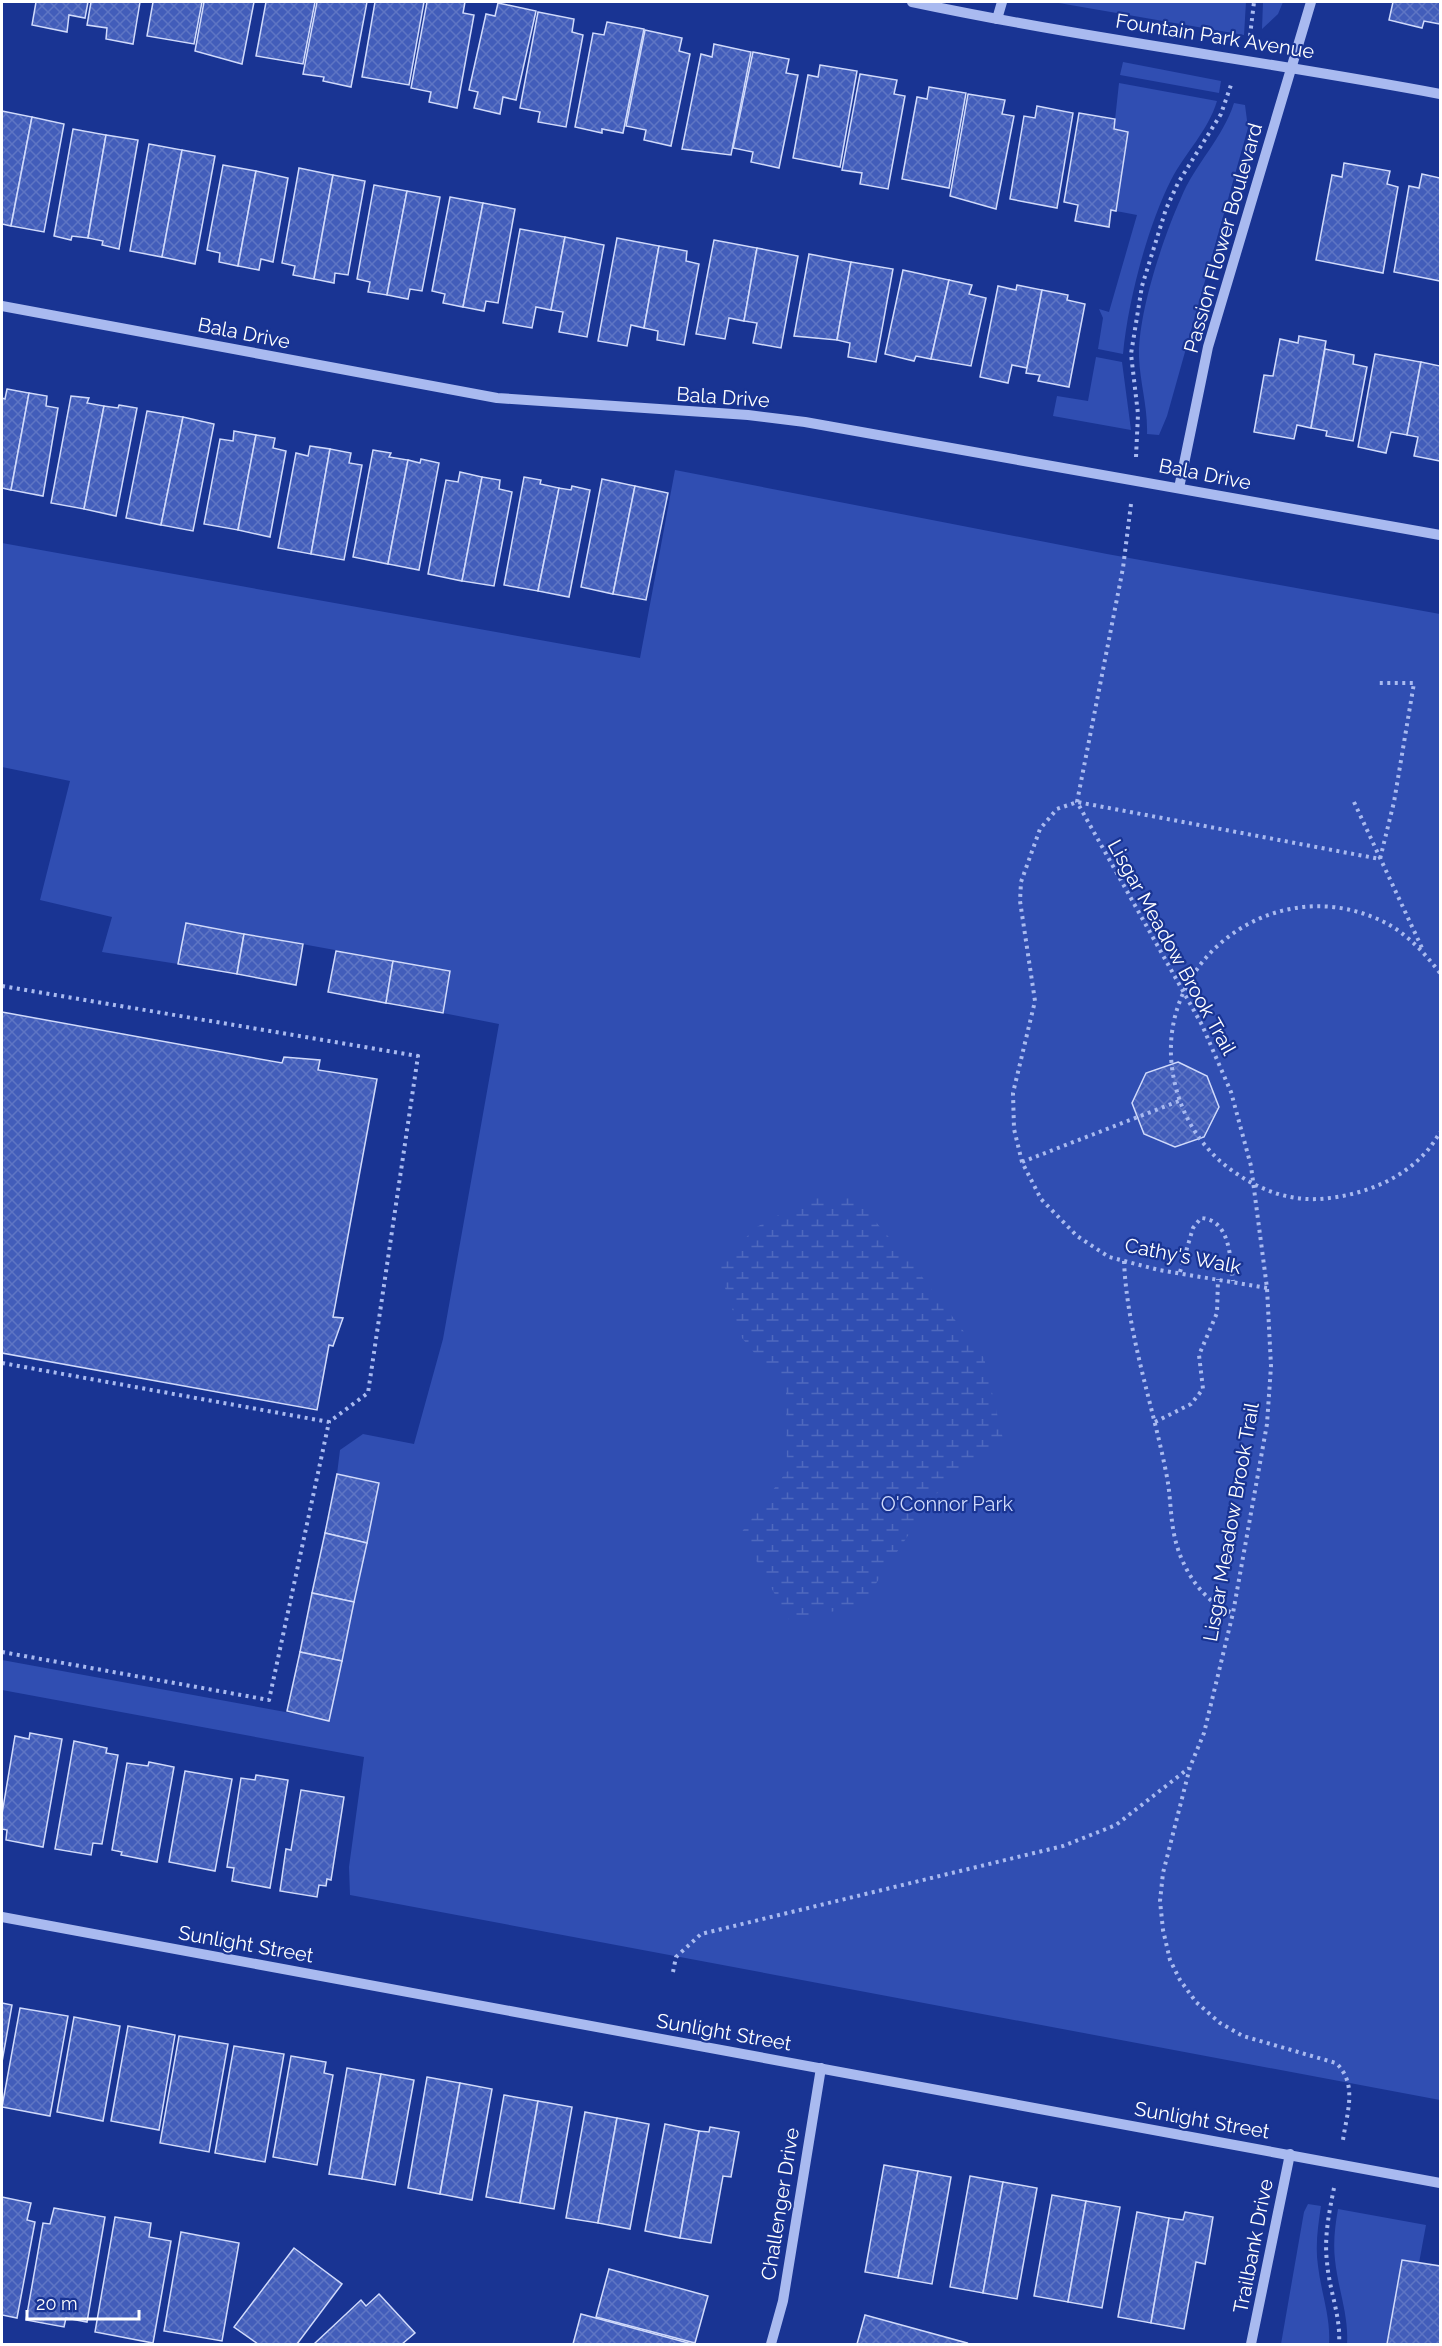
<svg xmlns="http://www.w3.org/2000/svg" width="1442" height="2346" viewBox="0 0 1442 2346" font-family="Raleway,sans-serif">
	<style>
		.green { fill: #304eb2 }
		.wetland { fill: url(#wetland-marsh) }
		.building { fill: url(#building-cross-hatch); stroke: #d0dafb; stroke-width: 1.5 }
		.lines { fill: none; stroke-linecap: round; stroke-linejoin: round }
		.path { stroke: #a9baf0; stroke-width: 4; stroke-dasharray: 3 4.5; stroke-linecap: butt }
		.minor { stroke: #a9baf0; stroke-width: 10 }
		.labels { text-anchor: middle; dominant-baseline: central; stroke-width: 4.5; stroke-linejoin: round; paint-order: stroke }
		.street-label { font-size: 20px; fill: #fff; stroke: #193493 }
		.park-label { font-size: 20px; fill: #d0dafb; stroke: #193493 }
	</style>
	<defs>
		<pattern id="wetland-marsh" width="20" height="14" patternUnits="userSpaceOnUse" patternTransform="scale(1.5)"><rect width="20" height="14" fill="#304eb2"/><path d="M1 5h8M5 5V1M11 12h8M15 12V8" fill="none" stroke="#4f69be"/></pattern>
		<pattern id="building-cross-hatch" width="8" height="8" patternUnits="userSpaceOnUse" patternTransform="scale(1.5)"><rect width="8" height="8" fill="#425dba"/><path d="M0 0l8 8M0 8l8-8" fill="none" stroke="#5e75c4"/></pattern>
	</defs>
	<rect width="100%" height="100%" fill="#193493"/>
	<g class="green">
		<path d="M1053,2h193l-2,33z"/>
		<path d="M1263,2h20l-5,12 -16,15z"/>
		<path d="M1123,62l98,19 -2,12 -99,-18z"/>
		<path d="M1119,83l98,18c-9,30 -32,52 -46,79 -24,48 -43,121 -48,174l-25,-5 5,-31 -4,-9 10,3 28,-97 -21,-4 12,-78 -14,-4z"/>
		<path d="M1234,103l11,2 3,23 -81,288 -8,19 -12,-1c1,-26 -7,-51 -8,-77 -1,-44 24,-119 42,-159 14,-34 42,-60 53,-95z"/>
		<path d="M1096,357l26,5 9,68 -78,-14 4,-20 31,5z"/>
		<path d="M675,470l432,84 333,60v1486l-1090,-205 -1,-28 15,-110 -362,-67v-30l327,60 50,-236 -42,-10 3,-24 23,-16 51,10 29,-105 56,-315 -56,-11 7,-42 -264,-48 -8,41 -76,-12 10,-35 -72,-17 30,-119 -68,-14v-224l638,115z"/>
		<path d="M1308,2204l13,2c-3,20 -6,40 -3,60 3,26 13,52 11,78h-48l23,-132z"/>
		<path d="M1338,2209l88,16 -7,38 -17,-3 -15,84h-40c2,-28 -9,-55 -12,-84 -2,-17 0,-34 3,-51z"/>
	</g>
	<path class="wetland" d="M813,1196l42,2 58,67 71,93 19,81 -68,56 -74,111 -72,14 -48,-87 46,-62 -1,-80 -44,-53 -24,-71 37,-39z"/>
	<g class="building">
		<path d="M36,2h52l-3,16 -16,-3 -2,17 -35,-7z"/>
		<path d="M91,2h49l-7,42 -27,-5 1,-11 -20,-3z"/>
		<path d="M153,2h49l-8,42 -47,-8z"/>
		<path d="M204,2h50l-12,62 -47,-13z"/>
		<path d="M266,2h49l-12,62 -47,-8z"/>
		<path d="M317,2h50l-16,85 -28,-6 1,-4 -21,-3z"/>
		<path d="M375,2h49l-15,83 -47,-8z"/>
		<path d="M427,2h38l-2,11 11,2 -17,93 -28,-6 2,-10 -20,-4z"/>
		<path d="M1393,2h47v22l-16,-3 -2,7 -33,-8z"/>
		<path d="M498,3l38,8 -20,89 -13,-3 -3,17 -26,-6 4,-16 -9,-2 17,-76 9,2z"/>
		<path d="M538,12l36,7 -2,13 11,3 -17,92 -28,-5 2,-10 -20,-4z"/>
		<path d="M607,22l37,7 -21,104 -21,-4v4l-27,-6 18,-94 11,2z"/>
		<path d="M645,30l37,8 -3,13 11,3 -19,92 -27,-6 2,-10 -20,-4z"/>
		<path d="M714,44l37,8 -20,103 -49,-6 19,-95 11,3z"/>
		<path d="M753,52l36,7 -3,14 12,2 -19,93 -28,-6 2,-10 -20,-4z"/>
		<path d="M820,65l37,6 -17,96 -47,-9 15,-83 10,2z"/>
		<path d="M860,74l37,6 -3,14 11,2 -17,93 -28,-5 2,-11 -20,-3z"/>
		<path d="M929,87l37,6 -17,95 -47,-9 15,-82 10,2z"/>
		<path d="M968,94l37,6 -3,14 12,2 -18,93 -46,-13z"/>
		<path d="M1037,106l36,7 -16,95 -47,-9 14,-83 11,2z"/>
		<path d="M2,111l30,6 -21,109 -9,-2z"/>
		<path d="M1079,113l36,6 -1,10 14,3 -12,79 -5,-1 -2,17 -34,-6 3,-16 -14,-3z"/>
		<path d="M32,117l32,7 -20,108 -33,-6z"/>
		<path d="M73,129l33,6 -18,103 -16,-2 -1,4 -17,-4z"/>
		<path d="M106,135l32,5 -19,109 -17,-4 1,-4 -15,-3z"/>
		<path d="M149,144l33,6 -20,107 -32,-6z"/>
		<path d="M182,150l33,6 -20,108 -33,-7z"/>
		<path d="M1344,163l46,8 -3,13 11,3 -15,86 -67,-13 16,-85 10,2z"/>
		<path d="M223,165l33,6 -18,95 -19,-4 1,-9 -13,-3z"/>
		<path d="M299,168l34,7 -19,104 -21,-4 2,-9 -13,-3z"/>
		<path d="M256,171l32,7 -15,84 -12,-3 -2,11 -21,-4z"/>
		<path d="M1422,174l18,4v103l-46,-9 15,-86 10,2z"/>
		<path d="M333,175l32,6 -17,94 -13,-2 -1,10 -20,-4z"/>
		<path d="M374,185l33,6 -20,104 -19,-3 2,-10 -13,-3z"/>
		<path d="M407,191l33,6 -18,94 -12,-2 -2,10 -21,-4z"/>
		<path d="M450,197l33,6 -20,104 -20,-4 2,-9 -13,-3z"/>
		<path d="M483,203l32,6 -17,94 -12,-2 -2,10 -21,-4z"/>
		<path d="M520,229l45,8 -14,73 -15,-3 -4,21 -29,-5z"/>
		<path d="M565,237l39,8 -17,92 -28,-5 4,-20 -12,-2z"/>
		<path d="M617,238l42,8 -15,82 -13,-3 -4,21 -29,-5z"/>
		<path d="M714,240l43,8 -13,73 -15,-3 -4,21 -29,-5z"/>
		<path d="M659,246l28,5 -1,10 13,3 -15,81 -27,-5 1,-9 -14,-3z"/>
		<path d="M757,248l41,8 -17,92 -28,-5 4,-20 -13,-2z"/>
		<path d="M809,254l42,8 -14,78 -43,-4z"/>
		<path d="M851,262l42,7 -17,93 -28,-5 2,-14 -13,-3z"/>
		<path d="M903,270l46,10 -18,79 -15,-3 -2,5 -29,-7z"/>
		<path d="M949,280l23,5 -3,9 17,4 -15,68 -40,-7z"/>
		<path d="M1017,285l25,5 -15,78 -15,-3 -4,18 -28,-6 18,-91 18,4z"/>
		<path d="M1042,290l26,5 -1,5 18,4 -16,83 -31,-6 2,-6 -14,-2z"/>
		<path d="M1299,336l27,5 -15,87 -14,-3 -3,14 -40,-7 10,-57 9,1 7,-37 18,4z"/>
		<path d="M1325,349l29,6 -1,9 14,3 -14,74 -27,-5 1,-5 -16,-3z"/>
		<path d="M1375,354l46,8 -14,73 -16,-3 -5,21 -28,-6z"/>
		<path d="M1421,362l19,4v95l-26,-5 4,-19 -11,-2z"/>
		<path d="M7,389l22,4 -18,97 -9,-2v-90l3,1z"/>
		<path d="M29,393l18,3 -1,10 12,2 -15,88 -32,-6z"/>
		<path d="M71,396l18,2 -2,5 17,3 -20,103 -33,-6z"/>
		<path d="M119,405l18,3 -21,108 -32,-7 20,-103 14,2z"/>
		<path d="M147,411l36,6 -22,108 -35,-7z"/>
		<path d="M183,417l31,7 -21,107 -32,-6z"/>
		<path d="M234,431l22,4 -18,95 -34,-6 16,-85 13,2z"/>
		<path d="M256,435l19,3 -2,10 13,3 -16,86 -32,-7z"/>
		<path d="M310,446l20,3 -19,105 -33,-6 18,-95 12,3z"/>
		<path d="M330,449l21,4 -2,10 13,2 -18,95 -33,-6z"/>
		<path d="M373,450l18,3 -2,4 19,3 -20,104 -35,-7z"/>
		<path d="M421,459l18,4 -20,107 -31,-6 20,-104 12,3z"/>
		<path d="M460,472l22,5 -20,104 -34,-7 18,-94 12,2z"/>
		<path d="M482,477l18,3 -1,9 13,3 -18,94 -32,-5z"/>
		<path d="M524,477l17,3 -1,4 19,4 -21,103 -34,-6z"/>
		<path d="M602,479l33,7 -22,108 -32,-7z"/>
		<path d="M572,486l18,4 -21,107 -31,-6 21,-103 12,2z"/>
		<path d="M635,486l33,7 -22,107 -33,-6z"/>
		<path d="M186,923l58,11 -7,40 -59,-10z"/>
		<path d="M244,934l59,10 -7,41 -59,-11z"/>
		<path d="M336,951l57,10 -7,42 -58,-11z"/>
		<path d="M393,961l57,10 -7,42 -57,-10z"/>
		<path d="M2,1012l280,51 2,-6 36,3 -2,10 59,9 -44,238 10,1 -10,28 -4,-1 -12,65 -315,-57z"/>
		<path d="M1178,1062l29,14 12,31 -15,30 -29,10 -31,-13 -12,-31 14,-30z"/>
		<path d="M337,1474l42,9 -12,60 -42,-10z"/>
		<path d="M325,1533l42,10 -13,59 -42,-9z"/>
		<path d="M312,1593l42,9 -12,59 -42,-9z"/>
		<path d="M300,1652l42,9 -13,60 -42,-10z"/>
		<path d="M30,1733l32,6 -19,108 -37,-7 1,-10 -5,-1v-15l13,-78 14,3z"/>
		<path d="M74,1741l33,7 -1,5 12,2 -16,89 -9,-1 -2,12 -36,-6z"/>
		<path d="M149,1762l25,5 -17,95 -36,-7 1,-3 -10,-2 15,-87 21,3z"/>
		<path d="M185,1771l47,8 -17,92 -46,-9z"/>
		<path d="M256,1775l32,5 -18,108 -38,-7 2,-13 -7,-1 14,-89 14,2z"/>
		<path d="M301,1790l43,7 -13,83 -4,-1 -1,7 -7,-1 -2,12 -37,-6 6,-42 5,1z"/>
		<path d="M2,2003l10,2 -10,57z"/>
		<path d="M20,2008l48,8 -18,100 -48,-9z"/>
		<path d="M74,2017l46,9 -17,95 -46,-9z"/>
		<path d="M128,2026l47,9 -16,95 -48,-9z"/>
		<path d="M179,2036l49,8 -19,108 -49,-9z"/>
		<path d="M234,2046l50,8 -19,108 -50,-9z"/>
		<path d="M291,2056l35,6 -2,11 9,2 -16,90 -44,-8z"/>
		<path d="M347,2068l34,6 -19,105 -33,-5z"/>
		<path d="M381,2074l33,6 -19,105 -33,-6z"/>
		<path d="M427,2077l33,6 -20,111 -32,-6z"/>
		<path d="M460,2083l32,6 -20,111 -32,-6z"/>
		<path d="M504,2095l34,6 -18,102 -34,-6z"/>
		<path d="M538,2101l34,6 -18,102 -34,-6z"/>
		<path d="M585,2112l32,6 -19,105 -32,-5z"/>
		<path d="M617,2118l32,6 -19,105 -32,-6z"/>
		<path d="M665,2124l34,7 -19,107 -35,-7z"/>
		<path d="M710,2127l29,5 -8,45 -8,-1 -12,67 -31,-5 19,-107 10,1z"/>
		<path d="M884,2165l34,6 -20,107 -33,-6z"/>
		<path d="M918,2171l33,6 -19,107 -34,-6z"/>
		<path d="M970,2176l33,6 -20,111 -33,-6z"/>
		<path d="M1003,2182l34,6 -20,111 -34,-6z"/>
		<path d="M1052,2195l34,6 -18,101 -34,-6z"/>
		<path d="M2,2197l29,6 -4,17 8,2 -18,96 -15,-3z"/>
		<path d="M1086,2201l34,6 -18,101 -34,-6z"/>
		<path d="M54,2208l51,9 -18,105 -21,-4 -2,9 -38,-7 17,-97 7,1z"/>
		<path d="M1137,2212l32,6 -18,105 -33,-6z"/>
		<path d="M1185,2212l28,5 -8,47 -9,-2 -12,67 -33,-6 18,-105 14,2z"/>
		<path d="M115,2217l36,6 -2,14 22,4 -18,102 -58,-11z"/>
		<path d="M181,2232l58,11 -17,98 -58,-10z"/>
		<path d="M294,2248l48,36 -45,60h-39l-24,-17z"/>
		<path d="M1402,2260l38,6v78h-53z"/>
		<path d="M609,2269l99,27 -13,47 -99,-26z"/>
		<path d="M379,2294l36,39 -13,11h-88l47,-44 5,6z"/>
		<path d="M581,2314l111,30h-119z"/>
		<path d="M865,2315l102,28 -1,1h-109z"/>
	</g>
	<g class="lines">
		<g class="path">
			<path d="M1250,36l4,-34"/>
			<path d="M1136,457l2,-43 -7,-60 11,-68 24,-77 12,-26 43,-69 11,-32"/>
			<path d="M1131,504l-8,64 -46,234 125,223 29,67 20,74 16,122 4,78 -4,58 -34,189 -29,120 -14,34 -27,106 -3,28 3,29 7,30 10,20 16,22 24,21 23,13 93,27c22,21 11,49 7,77"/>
			<path d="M1354,802l68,146"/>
			<path d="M1440,973c-18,-23 -37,-44 -65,-55 -108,-46 -228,50 -200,166 7,30 22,56 45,77 27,23 61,40 99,38 47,-3 98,-24 121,-67"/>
			<path d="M2,986l416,70 -50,337 -39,29"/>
			<path d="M1022,1162l157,-61"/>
			<path d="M1124,1261c3,71 28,141 42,211 7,33 2,57 17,90 10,22 27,43 50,51"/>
			<path d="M1180,1272l13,-44 8,-10c30,2 29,41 32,63"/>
			<path d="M1267,1288l-108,-18 -50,-13 -32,-21 -36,-37 -19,-37 -8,-33 -1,-36 22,-92 -15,-100 1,-19 19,-53 17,-20 20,-7 303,57 14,-57 20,-119h-38"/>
			<path d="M2,1363l327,59 -60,278 -267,-48"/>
			<path d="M1155,1422l36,-18 12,-15 -4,-34 18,-42 1,-34"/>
			<path d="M673,1972l3,-15 25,-23 362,-88 53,-21 73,-57"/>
			<path d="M1334,2188c-5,25 -10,49 -7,74 2,28 14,54 12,82"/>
		</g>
		<g class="minor">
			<path d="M912,2c175,37 353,59 528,92"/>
			<path d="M997,19l5,-17"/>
			<path d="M2,306l495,92 251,17 57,7 635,113"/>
			<path d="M1179,488l29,-141 103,-345"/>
			<path d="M2,1917l1438,266"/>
			<path d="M771,2344l12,-43 38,-233"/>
			<path d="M1251,2344l39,-190"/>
		</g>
	</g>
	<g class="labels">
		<g class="street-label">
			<text transform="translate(1215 36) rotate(9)">Fountain Park Avenue</text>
			<text transform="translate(1223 238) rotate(-74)">Passion Flower Boulevard</text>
			<text transform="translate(244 333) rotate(11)">Bala Drive</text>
			<text transform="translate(723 397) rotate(4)">Bala Drive</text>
			<text transform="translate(1205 474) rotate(11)">Bala Drive</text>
			<text transform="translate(1172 947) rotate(61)">Lisgar Meadow Brook Trail</text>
			<text transform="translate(1183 1256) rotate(11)">Cathy's Walk</text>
			<text transform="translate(1231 1522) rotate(-80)">Lisgar Meadow Brook Trail</text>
			<text transform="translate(246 1944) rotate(10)">Sunlight Street</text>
			<text transform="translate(724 2032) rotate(10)">Sunlight Street</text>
			<text transform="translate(1202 2120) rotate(10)">Sunlight Street</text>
			<text transform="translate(780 2204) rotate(-81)">Challenger Drive</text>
			<text transform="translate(1253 2246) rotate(-79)">Trailbank Drive</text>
		</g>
		<g class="park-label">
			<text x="947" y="1504">O'Connor Park</text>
		</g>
	</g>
	<rect width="1442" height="2346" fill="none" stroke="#ffffff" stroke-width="6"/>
	<path d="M27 2310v9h112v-9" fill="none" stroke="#ffffff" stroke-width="3"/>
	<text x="36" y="2310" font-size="18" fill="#ffffff" stroke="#193493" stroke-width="4.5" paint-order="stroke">20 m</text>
</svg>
